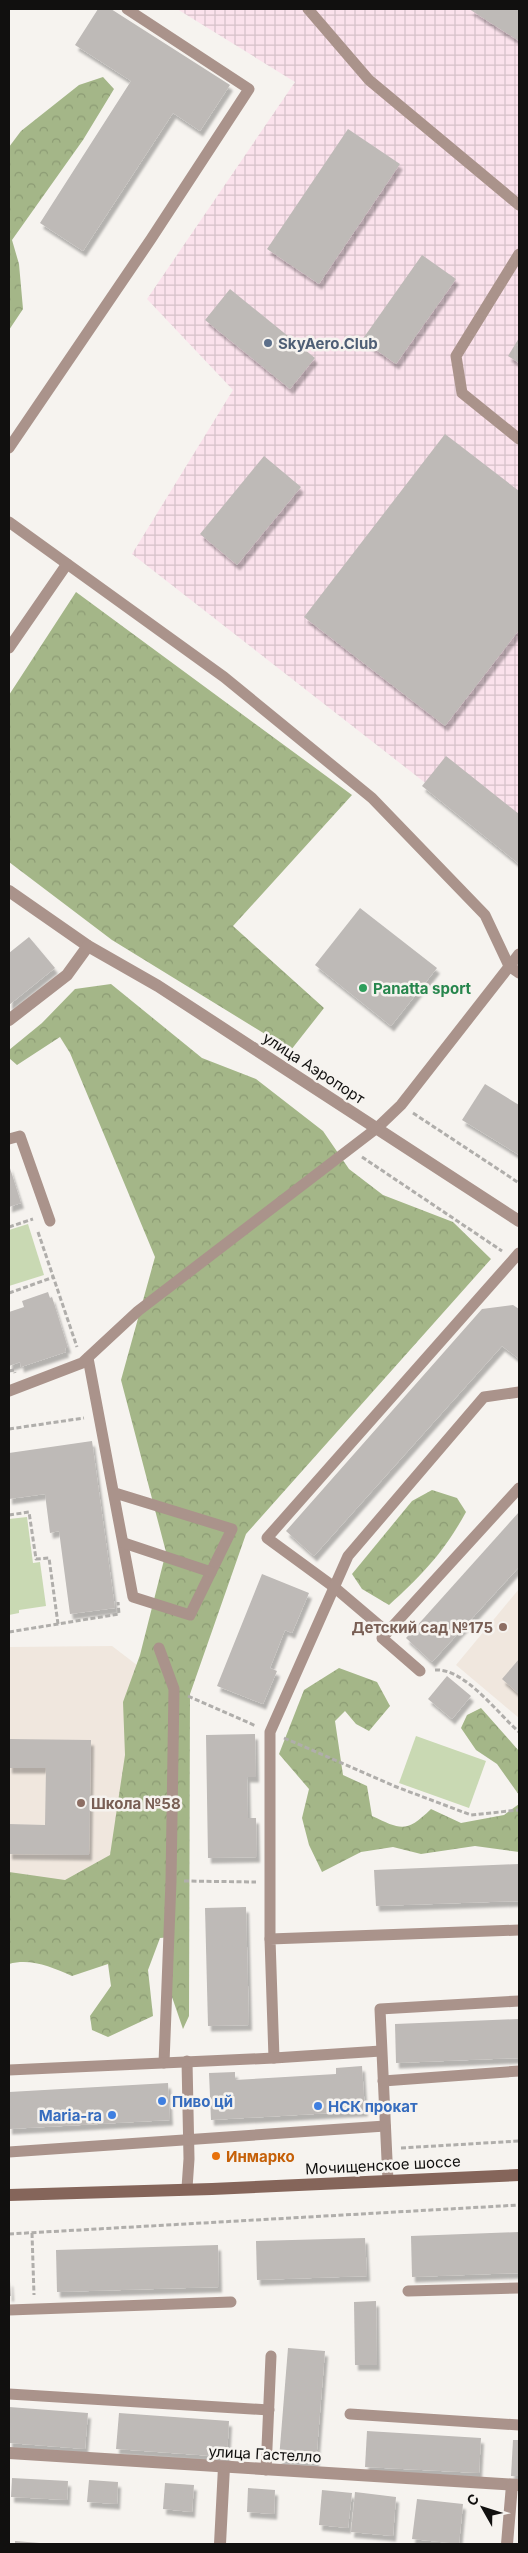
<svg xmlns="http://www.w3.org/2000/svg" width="528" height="2553" viewBox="0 0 528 2553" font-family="Inter,sans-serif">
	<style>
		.built { fill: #f0e7de }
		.industrial { fill: url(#industrial-grid) }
		.forest { fill: url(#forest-crowns) }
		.park { fill: #c9d9b3 }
		.building { fill: #bebab7; filter: url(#shadow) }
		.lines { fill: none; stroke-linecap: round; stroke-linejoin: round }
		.path { stroke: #b0aeab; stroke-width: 3; stroke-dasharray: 5 2.5; stroke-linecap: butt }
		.lane { stroke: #aa938b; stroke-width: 11 }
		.street { stroke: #aa938b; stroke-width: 12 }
		.secondary { stroke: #85655a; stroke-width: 12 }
		.service-dot { fill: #5c6f8a; stroke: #f6f3ef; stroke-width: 2 }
		.leisure-dot { fill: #2e9e5b; stroke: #f6f3ef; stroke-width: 2 }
		.education-dot { fill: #8d6e63; stroke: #f6f3ef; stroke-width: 2 }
		.shop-dot { fill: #3f7fe0; stroke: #f6f3ef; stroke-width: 2 }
		.food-dot { fill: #e8710a; stroke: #f6f3ef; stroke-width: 2 }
		.labels { text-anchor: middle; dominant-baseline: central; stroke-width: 5; stroke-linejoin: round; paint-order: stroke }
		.service-label { font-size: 15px; font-weight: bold; fill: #4e5e75; stroke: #f6f3ef; text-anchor: start }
		.leisure-label { font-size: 15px; font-weight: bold; fill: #27864d; stroke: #f6f3ef; text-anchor: start }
		.street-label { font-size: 15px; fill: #11100f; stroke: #f6f3ef }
		.education-label { font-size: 15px; font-weight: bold; fill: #785e54; stroke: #f6f3ef; text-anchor: end }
		.shop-label { font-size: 15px; font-weight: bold; fill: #366cbe; stroke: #f6f3ef; text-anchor: start }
		.food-label { font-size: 15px; font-weight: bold; fill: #c56008; stroke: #f6f3ef; text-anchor: start }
	</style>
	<defs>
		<pattern id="industrial-grid" width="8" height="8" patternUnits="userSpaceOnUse" patternTransform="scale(1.25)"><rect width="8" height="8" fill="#fbe2ec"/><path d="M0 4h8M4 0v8" fill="none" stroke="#d6c1c9"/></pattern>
		<pattern id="forest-crowns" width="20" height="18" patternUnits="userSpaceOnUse" patternTransform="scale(1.25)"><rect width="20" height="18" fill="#a4b688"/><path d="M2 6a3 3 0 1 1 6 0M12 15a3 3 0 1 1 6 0" fill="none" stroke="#8c9b74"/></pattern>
		<filter id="shadow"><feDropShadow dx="3" dy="5.5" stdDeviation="1" flood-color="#0004"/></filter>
	</defs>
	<rect width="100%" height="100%" fill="#f6f3ef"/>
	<g class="built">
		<path d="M519,1589v129l-63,-53z"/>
		<path d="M112,1646l47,36 -12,242 -138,12v-289z"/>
	</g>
	<path class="industrial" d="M177,9h342v847l-387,-302 101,-164 -86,-91 148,-217z"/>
	<g class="forest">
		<path d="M103,77l11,12 -31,51 -71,100 7,24 4,45 -14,21v-183l12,-16 58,-46z"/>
		<path d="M76,592l276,203 -119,131 91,82 -33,42 -179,-110 -103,-78v-167z"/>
		<path d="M111,984l91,74 54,21 67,52 26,38 34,26 70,27 38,37 -245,275 -56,160 -1,322 -6,13 -11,-32v-60l-12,1 -12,32 5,46 -45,21 -16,-7 -2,-14 21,-30 -3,-22 -36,12c-21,-9 -41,-18 -63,-12v-92l56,8 45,-25 15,-100 -2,-53 17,-47 26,-103 -45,-172 34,-123 -85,-204 -10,-16 -43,28 -8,-7v-8l33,-27 33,-34z"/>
		<path d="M432,1490l25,8 9,14c-22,40 -43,62 -77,93l-27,-16 -10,-15 60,-73z"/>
		<path d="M339,1668l38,14 13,24 -21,25 -13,-7 -11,-13 -10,10 8,54 24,11 5,30c30,14 34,17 59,-7l30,14 43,-8 15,-11v48l-44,-6 -54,8 -28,-7 -32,5 -39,20 -13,-27 -7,-27 7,-29 -30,-35 25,-64z"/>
		<path d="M481,1708l38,43v44l-22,-31 -21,-14 -15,-22 6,-13z"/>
	</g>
	<g class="park">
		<path d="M28,1224l16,51 -35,11v-56z"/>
		<path d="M27,1517l6,46 7,-1 6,44 -27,4v3l-10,2v-96z"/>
		<path d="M416,1736l70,25 -17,47 -70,-25z"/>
	</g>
	<g class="building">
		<path d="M98,9h13l119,76 -30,46 -27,-18 -90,138 -43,-28 91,-142 -56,-36z"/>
		<path d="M469,9h50v32z"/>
		<path d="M348,129l52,35 -81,120 -52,-35z"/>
		<path d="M422,255l34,24 -60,85 -34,-24z"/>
		<path d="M230,289l85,69 -25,31 -85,-69z"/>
		<path d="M519,338v25l-11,-7z"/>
		<path d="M445,434l74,57v139l-74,96 -141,-109z"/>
		<path d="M264,456l37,31 -64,78 -37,-31z"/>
		<path d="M446,756l73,58v50l-97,-78z"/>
		<path d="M360,908l77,60 -46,58 -76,-61z"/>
		<path d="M29,937l26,31 -46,37v-52z"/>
		<path d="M485,1084l34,21v50l-57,-35z"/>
		<path d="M9,1165l12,38 -12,4z"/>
		<path d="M48,1292l2,6 2,-1 16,51h-3l1,4 -45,15 -1,-5 -11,4v-54l15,-5 -2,-6z"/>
		<path d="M513,1305l6,4v50l-17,-13 -188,210 -28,-25 196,-222z"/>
		<path d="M92,1441l23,167 -45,6 -11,-83 -9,2 -5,-39 -36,5v-46z"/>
		<path d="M519,1512v55l-87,95 -26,-24z"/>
		<path d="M262,1574l47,19 -17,40 -7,-3 -15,38 7,3 -14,33 -46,-18z"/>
		<path d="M519,1659v35l-17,-15z"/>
		<path d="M447,1676l24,20 -19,23 -24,-20z"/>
		<path d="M255,1734l1,43h-9l1,41h8l1,39 -49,1 -2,-123z"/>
		<path d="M9,1739l82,1 -2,115 -80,-1v-30l36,1 1,-57h-37z"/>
		<path d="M519,1864v37l-143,5 -2,-36z"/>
		<path d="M246,1907l3,118 -41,1 -3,-118z"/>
		<path d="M519,2019v39l-123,5 -1,-39z"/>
		<path d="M362,2066l3,45 -154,9 -2,-47 26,-1v8l101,-6v-6z"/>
		<path d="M168,2083l2,37 -161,9v-37z"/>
		<path d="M519,2232v41l-107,4 -1,-41z"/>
		<path d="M365,2238l2,38 -110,4 -1,-39z"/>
		<path d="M218,2245l1,42 -162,5 -1,-42z"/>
		<path d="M9,2281h1l1,15h-2z"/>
		<path d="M376,2301l1,64h-22l-1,-63z"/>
		<path d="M288,2348l37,3 -9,111 -37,-3z"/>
		<path d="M9,2407l79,6 -3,36 -76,-6z"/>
		<path d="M119,2413l110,8 -2,36 -111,-8z"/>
		<path d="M367,2431l114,7 -2,35 -114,-6z"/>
		<path d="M513,2440h6v36h-8z"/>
		<path d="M12,2478l56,3 -1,19 -56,-3z"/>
		<path d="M89,2480l29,2 -1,22 -30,-2z"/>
		<path d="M165,2483l29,2 -2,27 -29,-3z"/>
		<path d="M248,2488l27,2 -1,24 -27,-2z"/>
		<path d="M322,2490l30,3 -4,35 -29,-3z"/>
		<path d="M355,2492l41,5 -3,39 -42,-4z"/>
		<path d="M417,2499l46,5 -4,40 -47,-5z"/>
		<path d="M15,2541l25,2v1h-25z"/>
	</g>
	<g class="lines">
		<g class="path">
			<path d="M413,1113l106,70"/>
			<path d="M362,1157l140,94"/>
			<path d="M9,1227l24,-8"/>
			<path d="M38,1232l39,115"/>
			<path d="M9,1293l45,-16"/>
			<path d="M9,1371l5,-1 1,3"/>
			<path d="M9,1429l75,-11"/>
			<path d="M9,1515l20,-3 7,47 13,-1 9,66"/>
			<path d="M9,1632l110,-18 -1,-12"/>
			<path d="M435,1670c30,-2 63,44 84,62"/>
			<path d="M188,1696l68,30"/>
			<path d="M284,1738l110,48 77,29 48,-5"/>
			<path d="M184,1881l72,1"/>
			<path d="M401,2148l118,-7"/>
			<path d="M32,2233l2,62"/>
			<path d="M9,2234l510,-29"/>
		</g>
		<g class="lane">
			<path d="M308,9l61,71 150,125"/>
			<path d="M519,254l-63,102 6,37 57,46"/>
			<path d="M9,448l142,-209 98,-150 -122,-80"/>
			<path d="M9,522l215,155 148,121 113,117 24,51 10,7"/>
			<path d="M9,648l58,-84"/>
			<path d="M9,1139l11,-3 30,85"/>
			<path d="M88,1358l45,239 57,18 42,-86 -117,-36"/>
			<path d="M9,1391l73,-28 56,-52 239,-183 24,-23 118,-151"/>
			<path d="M124,1543l87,29"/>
			<path d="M387,1632l-53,-45 -67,-49 252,-285"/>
			<path d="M159,1648l15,41 -3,192 -7,182"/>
			<path d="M420,1671l-38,-33 137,-150"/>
			<path d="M270,1939v-207l78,-176 136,-159 35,-5"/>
			<path d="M381,2051l-107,7 -4,-119 249,-9"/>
			<path d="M187,2061l2,98 -2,29"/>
			<path d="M9,2070l265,-12"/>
			<path d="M383,2081l136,-10"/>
			<path d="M9,2152l376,-26"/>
			<path d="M388,2181l-8,-172 139,-8"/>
			<path d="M408,2291l111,-3"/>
			<path d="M9,2310l222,-8"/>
			<path d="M9,2394l260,16"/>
			<path d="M350,2414l169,11"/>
			<path d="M266,2470l5,-114"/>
		</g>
		<g class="street">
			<path d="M9,891l79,55 70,40 361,235"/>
			<path d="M9,1020l58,-45 21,-29"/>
			<path d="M9,2453l510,32"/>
			<path d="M220,2544l4,-77"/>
			<path d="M507,2544l5,-59"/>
		</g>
		<path class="secondary" d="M9,2195l203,-6 307,-14"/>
	</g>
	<circle class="service-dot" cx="268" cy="343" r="5"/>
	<circle class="leisure-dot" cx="363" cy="988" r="5"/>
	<g class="education-dot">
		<circle cx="503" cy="1627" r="5"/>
		<circle cx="81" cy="1803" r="5"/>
	</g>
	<g class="shop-dot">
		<circle cx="162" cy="2101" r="5"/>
		<circle cx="318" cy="2106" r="5"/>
		<circle cx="112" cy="2115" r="5"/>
	</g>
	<circle class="food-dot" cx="216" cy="2156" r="5"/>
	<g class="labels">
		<g class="service-label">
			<text x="278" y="343">SkyAero.Club</text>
		</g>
		<g class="leisure-label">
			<text x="373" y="988">Panatta sport</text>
		</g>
		<g class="street-label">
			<text transform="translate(314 1068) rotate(33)">улица Аэропорт</text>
			<text transform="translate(383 2165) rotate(-3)">Мочищенское шоссе</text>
			<text transform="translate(265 2454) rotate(3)">улица Гастелло</text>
		</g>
		<g class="education-label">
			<text x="493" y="1627">Детский сад №175</text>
			<text x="91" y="1803" text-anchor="start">Школа №58</text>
		</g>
		<g class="shop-label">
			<text x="172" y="2101">Пиво цй</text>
			<text x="328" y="2106">НСК прокат</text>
			<text x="102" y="2115" text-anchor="end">Maria-ra</text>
		</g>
		<g class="food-label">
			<text x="226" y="2156">Инмарко</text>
		</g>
	</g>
	<rect width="528" height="2553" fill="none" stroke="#11100f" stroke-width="20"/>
	<g transform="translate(483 2508) rotate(309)" stroke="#f6f3ef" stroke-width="4" paint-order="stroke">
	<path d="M0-4L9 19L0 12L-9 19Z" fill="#11100f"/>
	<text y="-8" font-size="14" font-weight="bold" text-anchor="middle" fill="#11100f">С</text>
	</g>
</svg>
